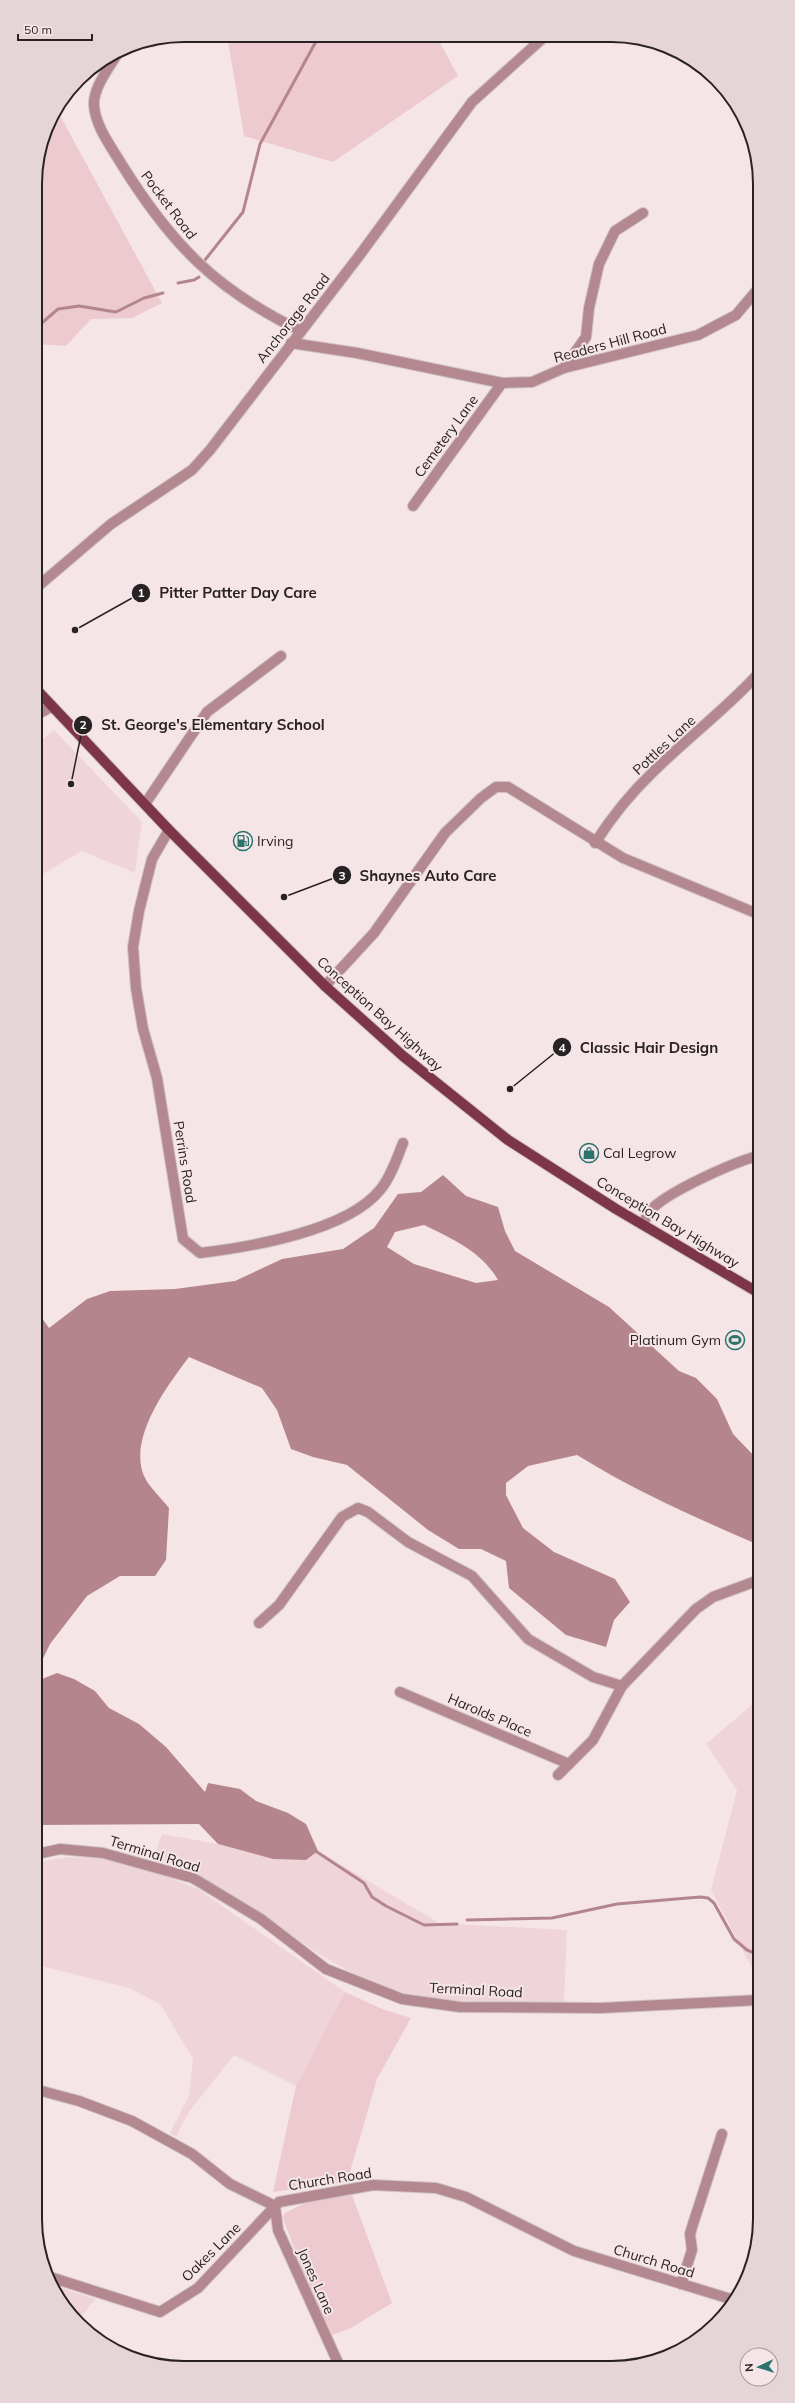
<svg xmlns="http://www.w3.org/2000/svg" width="795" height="2403" viewBox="0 0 795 2403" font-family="Mulish,sans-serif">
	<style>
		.built { fill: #efd5da }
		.green { fill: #eccad0 }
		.water { fill: #b5858e; fill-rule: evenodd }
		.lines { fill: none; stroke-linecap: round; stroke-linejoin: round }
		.stream { stroke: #b5858e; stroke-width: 3 }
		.minor-casing { stroke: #d0c2c4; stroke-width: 12 }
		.major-casing { stroke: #d0c2c4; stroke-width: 12 }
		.minor { stroke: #b38890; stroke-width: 10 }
		.major { stroke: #7d3548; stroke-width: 10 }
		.labels { text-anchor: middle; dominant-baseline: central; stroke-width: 4; stroke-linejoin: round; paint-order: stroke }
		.street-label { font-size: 14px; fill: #292224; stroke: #f5e5e7 }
		.poi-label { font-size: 14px; fill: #292224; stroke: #f5e5e7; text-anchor: start }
		.rim { fill: none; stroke: #292224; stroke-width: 2 }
		.leader { fill: none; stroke: #292224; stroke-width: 1.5 }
		.callout-dot { fill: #292224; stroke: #f5e5e7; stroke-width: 1.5 }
		.mark-label { font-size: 12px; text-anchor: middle; font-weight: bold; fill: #fff }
		.callout-label { font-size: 15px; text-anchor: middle; font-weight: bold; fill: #292224; stroke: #f5e5e7; stroke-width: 4; stroke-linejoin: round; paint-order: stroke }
	</style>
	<rect width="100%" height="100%" fill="#f5e5e7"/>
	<g class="built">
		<path d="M54,730l88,92 -7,51 -53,-22 -46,27v-133z"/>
		<path d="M759,1699v282l-48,-91 26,-100 -31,-46z"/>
		<path d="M162,1834l56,10 55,15 33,1 12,-9 121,72 128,7 -3,72 -103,-1 -59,-8 -38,-13 -40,-23 -129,-85 -41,-15z"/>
		<path d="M69,1857l39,2 42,11 48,19 147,103 -49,94 -62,-31 -46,58 -12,24 -6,-4 19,-38 4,-36 -33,-55 -31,-16 -92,-23v-103z"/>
		<path d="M50,2284l45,15 -18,23z"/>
	</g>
	<g class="green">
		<path d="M184,35h6l-38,13 -1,-6z"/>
		<path d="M227,35l210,2 21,39 -125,86 -89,-26z"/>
		<path d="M57,110l105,193 -30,15 -41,1 -25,27 -30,-2 -1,-170 4,-15 3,-1 -1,-5 9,-35z"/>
		<path d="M345,1992l37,17 29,9 -34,61 -30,103 -74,10 23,-106z"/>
		<path d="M352,2195l40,108 -43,26 -17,6 -24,-49 -25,-68 2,-5 22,-11z"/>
	</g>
	<g class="water">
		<path d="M443,1175l23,21 32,11 7,24 10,20 94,56 70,64 17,7 21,21 16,35 26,27v84c-65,-28 -122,-53 -182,-90l-49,11 -22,17v12l17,33 31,24 61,27 15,23 -16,18 -8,27 -40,-12 -57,-47 -3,-27 -25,-12h-22l-31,-19 -81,-65 -34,-8 -22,-8 -14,-39 -15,-22 -73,-31c-22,29 -61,81 -45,119 5,11 18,23 25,32l-3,52 -11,16h-35l-33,20 -37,48 -13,27v-360l12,17 38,-29 23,-8 65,-2 60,-8 47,-22 61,-10 31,-21 24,-34 23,-2zM424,1225c29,14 58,27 74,55l-22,3 -62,-19 -27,-17 8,-15z"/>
		<path d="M57,1673l17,6 21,12 14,17 30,16 27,23 39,45 3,-9 32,6 16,12 32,12 18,11 12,27 -12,9 -33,-1 -55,-15 -19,-20 -162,1v-144z"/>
	</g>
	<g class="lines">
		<g class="stream">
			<path d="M205,260l38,-48 17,-68 59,-108"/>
			<path d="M178,283l16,-3 5,-3"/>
			<path d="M36,328l22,-19 21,-3 37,6 28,-14 19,-5"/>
			<path d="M314,1850l50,33 8,14 14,9 38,19 33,-1"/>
			<path d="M467,1920l85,-2 65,-14 83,-7 8,1 6,5 20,36 13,11 12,5"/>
		</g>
		<defs>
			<g id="minor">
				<path d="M119,51c-9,16 -26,36 -25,54 1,21 18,43 28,60 50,80 94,125 179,166"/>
				<path d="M291,343l66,10 145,30 30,-1 32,-14 134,-33 38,-20 21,-25"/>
				<path d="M564,368l22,-31 3,-29 10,-44 16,-33 28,-18"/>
				<path d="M413,506l89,-123"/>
				<path d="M36,588l75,-64 81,-54 18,-20 149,-194 113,-154 72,-65"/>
				<path d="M36,715l15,-8"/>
				<path d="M145,804l62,-92 74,-56"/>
				<path d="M169,830l-17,29 -13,52 -6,36 3,41 7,41 14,49 26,161 17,14c50,-6 147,-22 180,-63 11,-13 17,-32 23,-47"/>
				<path d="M595,843c16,-25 36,-50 58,-71 34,-34 72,-62 105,-98"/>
				<path d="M325,986l49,-53 71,-100 36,-35 15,-11h12l115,71 135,56"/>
				<path d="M644,1223c1,-4 3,-8 5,-11 15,-19 85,-50 109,-56"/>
				<path d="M259,1623l20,-18 63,-88 16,-9 10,4 40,30 64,34 56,63 65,38 29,9"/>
				<path d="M400,1692l169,72"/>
				<path d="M558,1775l35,-35 29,-54 74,-77 17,-12 46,-17"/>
				<path d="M37,1854l23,-5 43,4 90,25 68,41 65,50 76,30 58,8 141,1 158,-8"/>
				<path d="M38,2090l41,11 53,20 60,33 38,30 45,22"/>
				<path d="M275,2206l3,24 61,135"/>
				<path d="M47,2276l113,36 38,-24 81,-86 94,-17 63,3 30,9 108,54 160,49"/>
				<path d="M681,2284l11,-34 -2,-16 3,-10 29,-90"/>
			</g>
			<path id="major" d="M36,689l133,141 156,156 78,70 105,84 108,69 143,84"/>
		</defs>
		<use href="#minor" class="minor-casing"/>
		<use href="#major" class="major-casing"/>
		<use href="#minor" class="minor"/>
		<use href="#major" class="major"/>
	</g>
	<defs>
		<symbol id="fuel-ring" viewBox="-11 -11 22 22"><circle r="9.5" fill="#f5e5e7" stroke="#2b736c" stroke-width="1.5"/><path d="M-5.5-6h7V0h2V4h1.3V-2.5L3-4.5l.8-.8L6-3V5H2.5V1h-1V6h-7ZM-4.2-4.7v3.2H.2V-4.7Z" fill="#2b736c"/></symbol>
		<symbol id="shop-ring" viewBox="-11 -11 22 22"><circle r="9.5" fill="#f5e5e7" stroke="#2b736c" stroke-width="1.5"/><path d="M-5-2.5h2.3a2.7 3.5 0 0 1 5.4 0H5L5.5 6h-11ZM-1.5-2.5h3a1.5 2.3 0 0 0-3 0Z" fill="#2b736c"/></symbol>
		<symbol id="stadium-ring" viewBox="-11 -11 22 22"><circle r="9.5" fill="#f5e5e7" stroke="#2b736c" stroke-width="1.5"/><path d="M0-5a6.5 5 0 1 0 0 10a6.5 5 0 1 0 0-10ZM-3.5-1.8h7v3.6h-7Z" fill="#2b736c"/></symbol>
	</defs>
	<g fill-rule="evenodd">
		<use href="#fuel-ring" x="232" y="830" width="22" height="22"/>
		<use href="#shop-ring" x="578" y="1142" width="22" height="22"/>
		<use href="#stadium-ring" x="724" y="1329" width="22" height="22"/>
	</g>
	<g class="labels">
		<g class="street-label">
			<text transform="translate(169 205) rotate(53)">Pocket Road</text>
			<text transform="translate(293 318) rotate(-52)">Anchorage Road</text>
			<text transform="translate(610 343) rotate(-15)">Readers Hill Road</text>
			<text transform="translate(446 436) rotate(-54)">Cemetery Lane</text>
			<text transform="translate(664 745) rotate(-43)">Pottles Lane</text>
			<text transform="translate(380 1014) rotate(42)">Conception Bay Highway</text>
			<text transform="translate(185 1162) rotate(81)">Perrins Road</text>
			<text transform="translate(668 1222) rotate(31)">Conception Bay Highway</text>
			<text transform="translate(490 1715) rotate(23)">Harolds Place</text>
			<text transform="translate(155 1854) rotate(17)">Terminal Road</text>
			<text transform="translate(476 1990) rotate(3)">Terminal Road</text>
			<text transform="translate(330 2179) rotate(-9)">Church Road</text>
			<text transform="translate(211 2252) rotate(-45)">Oakes Lane</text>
			<text transform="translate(654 2261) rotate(17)">Church Road</text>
			<text transform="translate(316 2281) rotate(66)">Jones Lane</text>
		</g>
		<g class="poi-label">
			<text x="257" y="841">Irving</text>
			<text x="603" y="1153">Cal Legrow</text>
			<text x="721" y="1340" text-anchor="end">Platinum Gym</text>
		</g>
	</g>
	<path d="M0 0H795V2403H0ZM184 42H611A142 142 0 0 1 753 184V2219A142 142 0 0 1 611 2361H184A142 142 0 0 1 42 2219V184A142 142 0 0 1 184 42Z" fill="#e5d5d7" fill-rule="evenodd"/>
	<path class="rim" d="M184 42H611A142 142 0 0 1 753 184V2219A142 142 0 0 1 611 2361H184A142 142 0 0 1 42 2219V184A142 142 0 0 1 184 42Z"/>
	<path class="leader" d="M75 630L141 593M71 784L83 725M284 897L342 875M510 1089L562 1047"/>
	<g class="callout-dot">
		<circle cx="75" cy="630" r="4"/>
		<circle cx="71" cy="784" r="4"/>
		<circle cx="284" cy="897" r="4"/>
		<circle cx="510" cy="1089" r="4"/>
		<circle cx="141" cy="593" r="10"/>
		<circle cx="83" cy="725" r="10"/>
		<circle cx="342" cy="875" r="10"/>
		<circle cx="562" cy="1047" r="10"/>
	</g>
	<g class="mark-label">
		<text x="141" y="597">1</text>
		<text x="83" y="729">2</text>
		<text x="342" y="880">3</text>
		<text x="562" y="1052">4</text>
	</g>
	<g class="callout-label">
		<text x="238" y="598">Pitter Patter Day Care</text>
		<text x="213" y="730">St. George's Elementary School</text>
		<text x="428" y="881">Shaynes Auto Care</text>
		<text x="649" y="1053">Classic Hair Design</text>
	</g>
	<g transform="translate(759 2367) rotate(266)"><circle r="19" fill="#f5e5e7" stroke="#a39799"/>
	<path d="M0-3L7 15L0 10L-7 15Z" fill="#2b736c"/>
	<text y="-6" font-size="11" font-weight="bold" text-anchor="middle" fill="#292224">N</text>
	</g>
	<path d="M18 34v6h74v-6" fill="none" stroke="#292224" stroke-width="2"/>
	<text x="24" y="34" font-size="12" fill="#292224" stroke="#f5e5e7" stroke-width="3" paint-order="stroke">50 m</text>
</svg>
